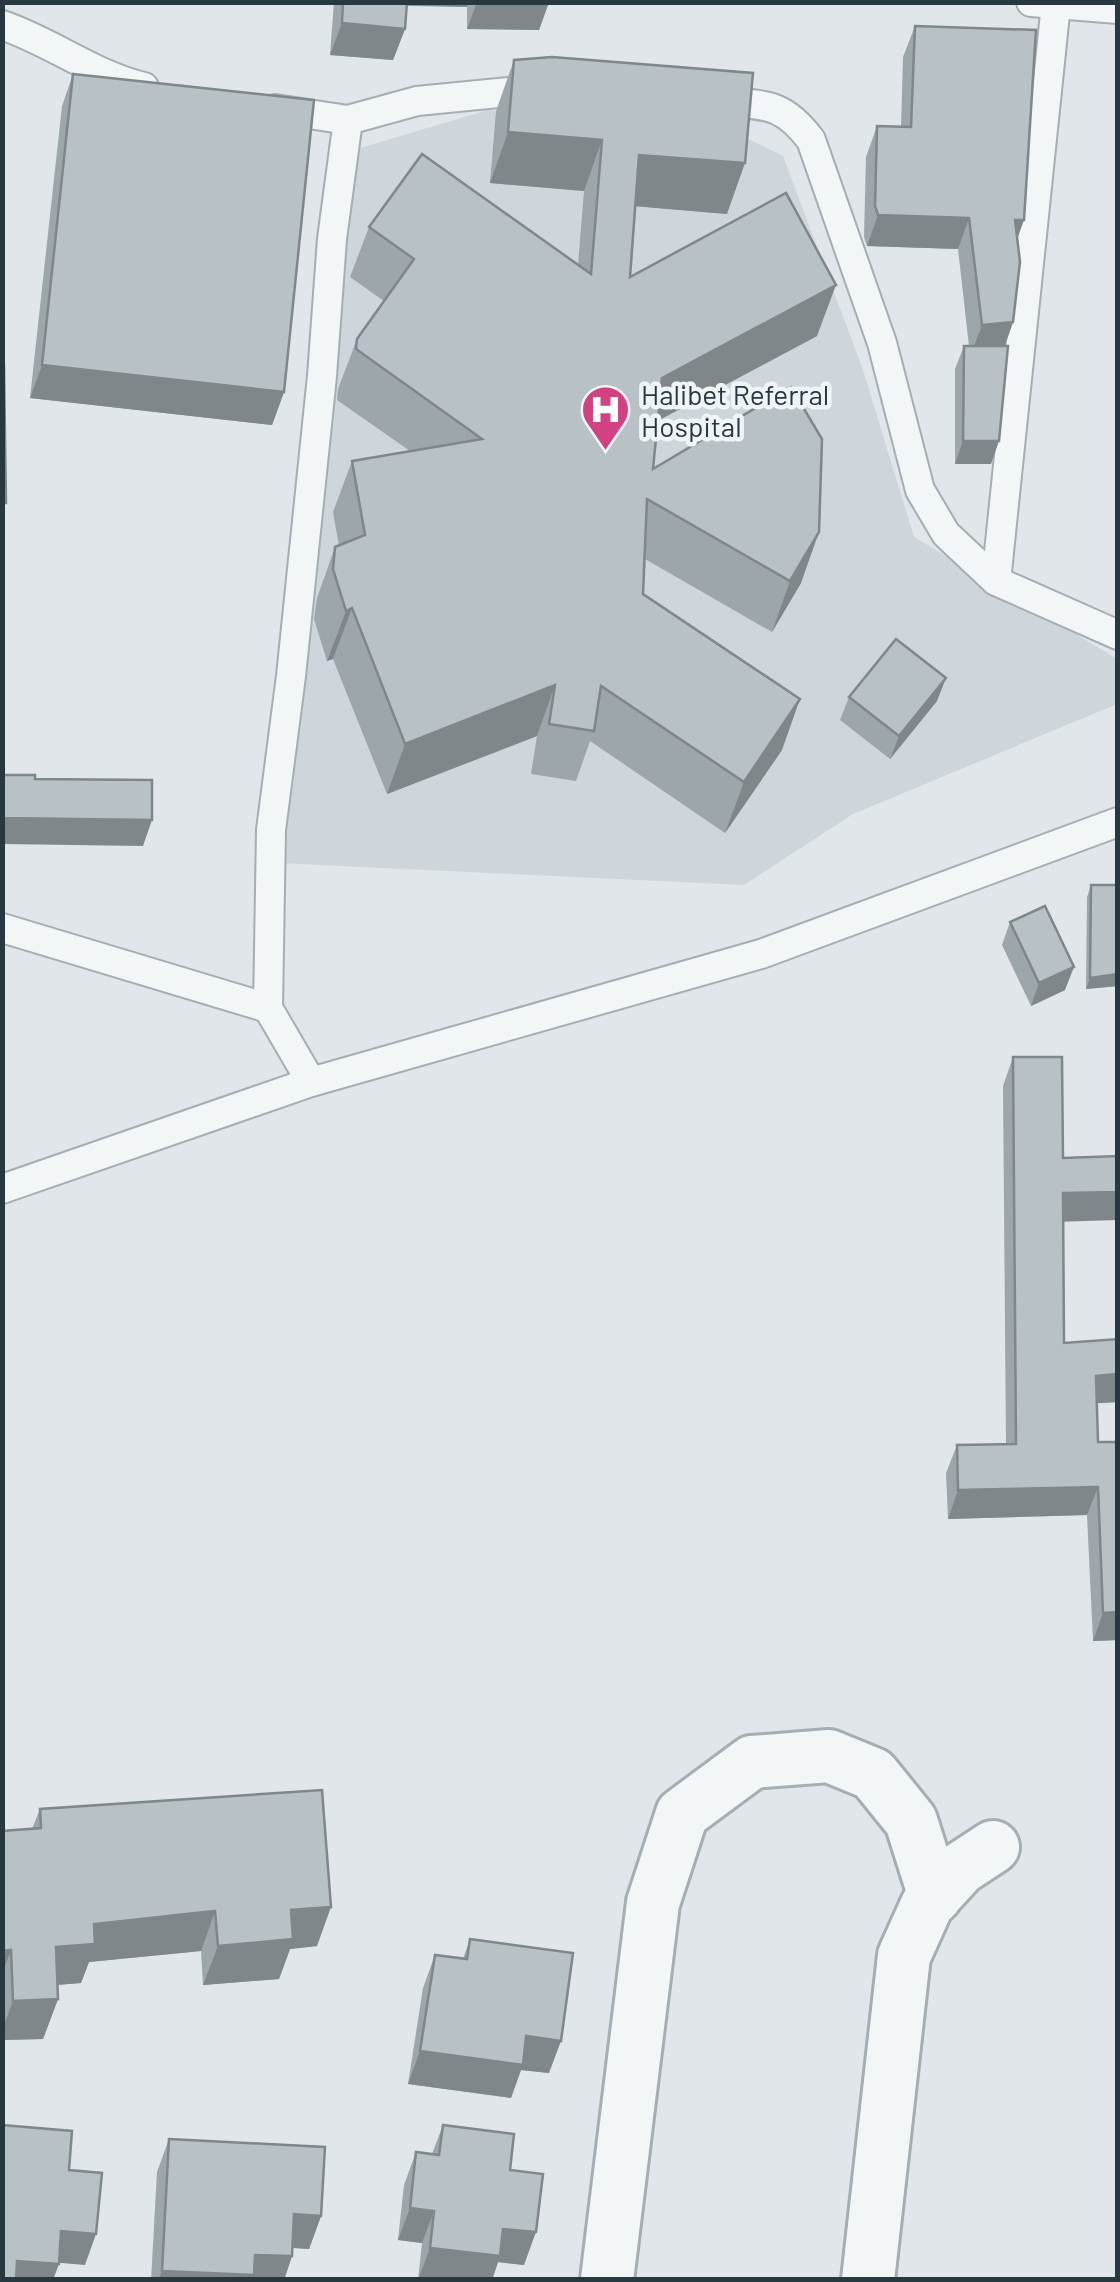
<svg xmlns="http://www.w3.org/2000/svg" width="1120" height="2282" viewBox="0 0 1120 2282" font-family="Barlow,sans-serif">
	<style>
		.built { fill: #ced6db }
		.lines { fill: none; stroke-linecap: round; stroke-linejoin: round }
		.lane-casing { stroke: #a5aeb3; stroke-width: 32 }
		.street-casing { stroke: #a5aeb3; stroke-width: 58 }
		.lane { stroke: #f2f6f7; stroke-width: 28 }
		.street { stroke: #f2f6f7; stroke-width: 52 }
		.wall { fill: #9da6aa }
		.shaded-wall { fill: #80878b }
		.building { fill: #b7c1c6; stroke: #80878b; stroke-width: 2.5 }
		.labels { text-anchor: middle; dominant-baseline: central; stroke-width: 9; stroke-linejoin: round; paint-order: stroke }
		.poi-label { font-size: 28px; fill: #283841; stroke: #eff4f7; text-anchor: start }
	</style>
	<rect width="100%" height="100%" fill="#e0e6e9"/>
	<path class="built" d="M488,110l246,22 49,24 80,214 51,167 203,122v45l-264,110 -109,71 -466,-22 79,-714z"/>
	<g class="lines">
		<defs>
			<g id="lane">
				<path d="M1031,2l87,7"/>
				<path d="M2,25c50,17 91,50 142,62"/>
				<path d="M716,101c47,5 65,-1 95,39l71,203 38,147 26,44 50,47 122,54"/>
				<path d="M275,109l73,11"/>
				<path d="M996,581l60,-577"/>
				<path d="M2,928l266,80 3,-178 20,-154 31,-300 10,-137 16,-119 69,-19 122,-12"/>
				<path d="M268,1008l43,74"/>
				<path d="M2,1189l309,-107 450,-128 357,-132"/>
			</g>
			<g id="street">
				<path d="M607,2280l46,-377 29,-89 70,-52 77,-6 44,18 38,47 24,76"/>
				<path d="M868,2280l36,-324 23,-51 34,-37 32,-21"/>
			</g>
		</defs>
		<use href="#lane" class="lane-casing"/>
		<use href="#street" class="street-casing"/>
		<use href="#lane" class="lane"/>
		<use href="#street" class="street"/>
	</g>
	<g class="wall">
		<path d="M334,2h215l-10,28 -72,-1v-22l-60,-1 -2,23 -12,31 -63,-5z"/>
		<path d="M915,26l102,213 -4,83 -8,24 -14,118h-36v-95l9,-23h5l-11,-97 -91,-3 -3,-9 2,-80 11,-31 24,1 2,-70z"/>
		<path d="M514,60l213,154 -92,-8 -5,71 187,59 -159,85 -5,48 148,114 -29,49 -127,-73 -2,35 139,156 -57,83 -135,-92 -14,40 -45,-7 6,-38 -150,58 -54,-135 -6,2 -13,-42 3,-21 18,-51 4,-1 -6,-34 19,-51 58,-10 -73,-51 1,-11 19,-50 27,-38 -34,-24 19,-50 209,38 6,-74 -94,-8 6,-72z"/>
		<path d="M73,74l211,318 -12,33 -242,-27 32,-292z"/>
		<path d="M849,697l88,4 -47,58 -50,-39z"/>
		<path d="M1091,885h27v101l-32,3 1,-92z"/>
		<path d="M1010,922l55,68 -34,16 -29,-61z"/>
		<path d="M1013,1057l50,164 1,122 54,-4v63l-21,1 1,39h20v198l-25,1 -6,-126 -139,4 -2,-46 11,-28 49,-1 -3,-358z"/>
		<path d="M40,1809l277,137 -27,3 -11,30 -76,6 -2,-34 -112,11 -8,21 -24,2 1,14 -15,40 -41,1v-209l30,-2z"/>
		<path d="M470,1939l79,134 -28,-3 -10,28 -103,-14 15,-96 12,-33 28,4z"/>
		<path d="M443,2125l67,45 14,95 -26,-3 -6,18h-74l4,-37 -24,-3 6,-55 12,-33 16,2z"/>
		<path d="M169,2139l152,77 -12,33 -17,-1v8l-8,24h-133l6,-108z"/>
	</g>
	<g class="shaded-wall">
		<path d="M399,2h70l-2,5 -69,-2z"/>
		<path d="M477,2h72l-10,28 -72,-1z"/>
		<path d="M342,23l63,6 -12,31 -63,-5z"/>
		<path d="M508,132l94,8 -18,51 -94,-8z"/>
		<path d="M639,155l106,8 -18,51 -106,-9z"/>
		<path d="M878,215l91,3 -11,31 -91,-3z"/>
		<path d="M1015,220h9l-11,31z"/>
		<path d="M836,285l-19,51 -173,92 18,-50z"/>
		<path d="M1013,322l-11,31 -32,4 12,-32z"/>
		<path d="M42,365l242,27 -12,33 -242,-27z"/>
		<path d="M963,441h36l-8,23h-36z"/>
		<path d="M819,532l-18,51 -29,49 18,-51z"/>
		<path d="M352,608l-19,51 -6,2 19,-50z"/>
		<path d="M946,678l-9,23 -47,58 9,-23z"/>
		<path d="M555,685l-18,51 -150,58 18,-50z"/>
		<path d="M800,699l-18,51 -57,83 19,-51z"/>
		<path d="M2,818l150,2 -9,26 -141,-2z"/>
		<path d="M1074,967l-9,23 -34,16 8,-23z"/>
		<path d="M1118,974v12l-32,3 4,-11z"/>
		<path d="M1118,1192v28l-65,2 10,-29z"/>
		<path d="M1118,1374v28l-32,2 10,-28z"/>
		<path d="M1098,1487l-11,28 -139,4 10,-29z"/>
		<path d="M1118,1612v28l-25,1 10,-28z"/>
		<path d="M331,1907l-14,39 -27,3 -11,30 -76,6 15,-39 73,-36z"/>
		<path d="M215,1911l-14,40 -112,11 -8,21 -39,3 14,-39 38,-23z"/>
		<path d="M11,1950l-9,24v-23z"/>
		<path d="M58,1999l-15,40 -41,1v-10l11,-29z"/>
		<path d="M526,2036l35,5 -12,32 -28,-3 -10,28 -103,-14 12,-33z"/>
		<path d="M410,2208l24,3 -12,32 -24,-3z"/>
		<path d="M294,2214l27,2 -12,33 -27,-2z"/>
		<path d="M503,2229l33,3 -12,33 -26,-3 -6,18h-74l12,-32z"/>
		<path d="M61,2231l35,3 -11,31 -35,-3z"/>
		<path d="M255,2255l37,1 -8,24h-126l4,-9z"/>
		<path d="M17,2261l42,3 -6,16h-42z"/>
	</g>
	<g class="building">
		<path d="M343,2h64l-2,27 -63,-6z"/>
		<path d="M915,26l121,4 -12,190h-9l5,42 -7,60 -31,3 -13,-107 -91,-3 -3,-9 2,-80 34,1z"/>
		<path d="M552,57l201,16 -8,90 -106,-8 -9,122 156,-84 50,92 -174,93 -9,91 138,-82 31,52 -3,93 -29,49 -143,-82 -4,95 157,105 -56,83 -143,-96 -7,45 -45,-7 6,-39 -150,59 -53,-136 -6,3 -13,-42 2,-22 30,-12 -13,-74 130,-22 -126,-90 1,-10 57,-80 -45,-32 53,-73 169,120 11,-134 -94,-8 6,-72z"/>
		<path d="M73,74l241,26 -30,292 -242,-27z"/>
		<path d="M964,346h44l-9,95h-36z"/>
		<path d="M2,366h2l2,137h-4z"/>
		<path d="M896,639l50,39 -47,58 -50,-39z"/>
		<path d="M2,775h33v4l117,1v40l-150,-2z"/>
		<path d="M1091,885h27v89l-28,4z"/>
		<path d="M1045,906l29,61 -35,16 -29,-61z"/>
		<path d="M1013,1057h49l1,101 55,-2v36l-55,1 1,150 54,-4v35l-22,2 2,66h20v170l-15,1 -5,-126 -140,3 -1,-45 59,-1z"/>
		<path d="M322,1790l9,117 -40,3 2,29 -75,7 -3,-35 -121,13 1,20 -39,3 2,52 -45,2 -2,-51 -9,1v-120l39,-3 -1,-19z"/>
		<path d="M470,1939l103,14 -12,88 -35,-5 -3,29 -103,-14 15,-96 32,4z"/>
		<path d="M2,2125l70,6 -3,39 33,3 -6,61 -35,-3 -2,33 -42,-3 -1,19h-14z"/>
		<path d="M443,2125l71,9 -4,36 33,4 -7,58 -33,-3 -3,27 -70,-8 4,-37 -24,-3 6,-56 23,3z"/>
		<path d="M169,2139l156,8 -4,69 -27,-2 -2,42 -37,-1 -1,20 -92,-4z"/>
	</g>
	<defs>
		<symbol id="hospital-pin" viewBox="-11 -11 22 30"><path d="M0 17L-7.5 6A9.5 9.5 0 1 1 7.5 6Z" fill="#d24181" stroke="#eff4f7"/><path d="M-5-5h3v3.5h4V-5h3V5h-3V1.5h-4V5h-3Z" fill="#fff"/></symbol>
	</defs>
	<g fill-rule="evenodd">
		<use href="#hospital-pin" x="578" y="382" width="55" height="75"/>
	</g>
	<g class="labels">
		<g class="poi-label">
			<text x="641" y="394">Halibet Referral<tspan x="641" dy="32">Hospital</tspan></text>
		</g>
	</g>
	<rect width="1120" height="2282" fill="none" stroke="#283841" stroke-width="10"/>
</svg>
